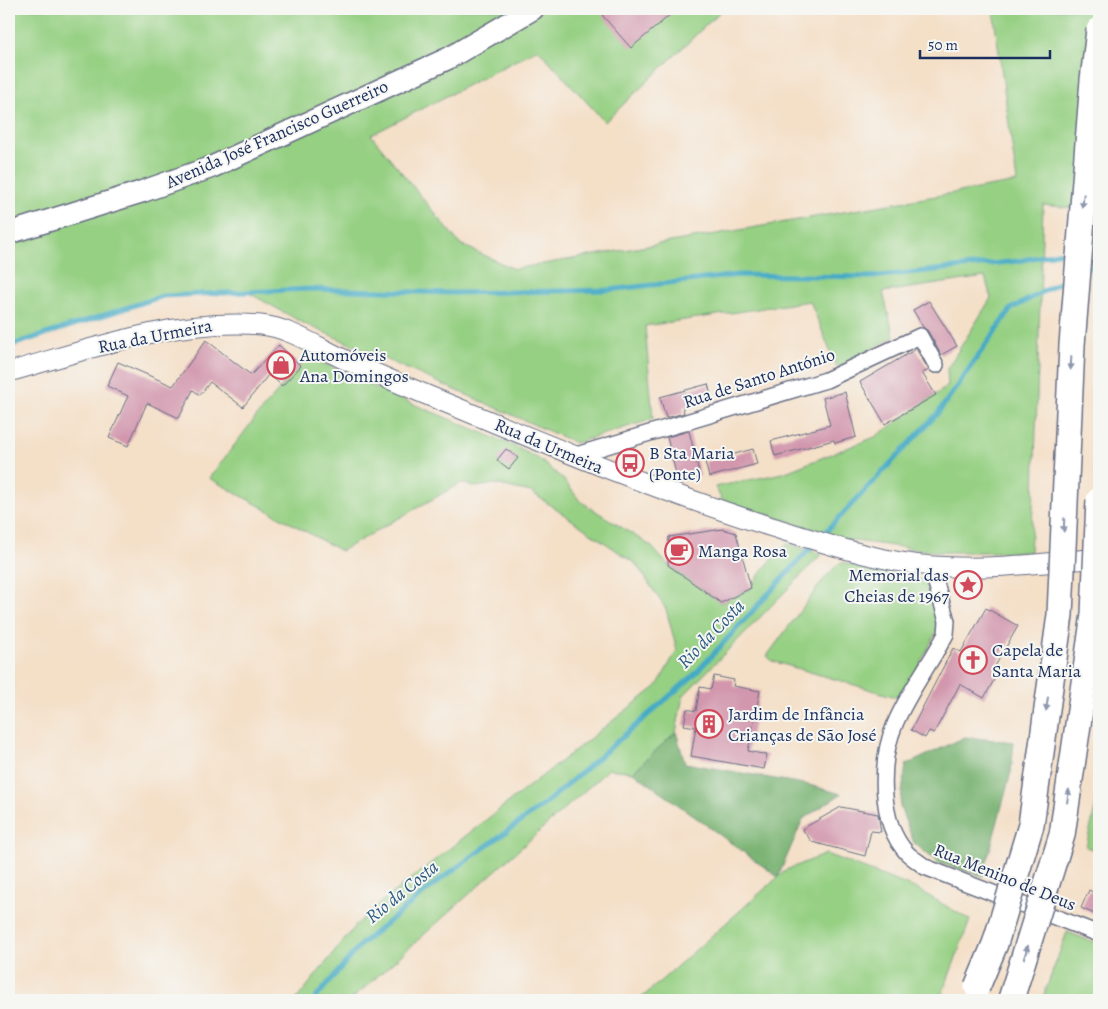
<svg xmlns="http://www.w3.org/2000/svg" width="1108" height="1009" viewBox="0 0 1108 1009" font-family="Alegreya,serif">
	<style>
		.green { fill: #96d083; stroke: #588070 }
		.forest { fill: #78b271; stroke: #4a7068 }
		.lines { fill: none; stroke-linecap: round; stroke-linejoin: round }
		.stream { stroke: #45aac5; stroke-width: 5 }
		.building { fill: #d297ad }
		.minor-casing { stroke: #676d83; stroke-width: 18 }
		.tertiary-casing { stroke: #676d83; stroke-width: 21 }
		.secondary-casing { stroke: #676d83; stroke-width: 24 }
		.minor { stroke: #fff; stroke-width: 15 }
		.tertiary { stroke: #fff; stroke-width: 19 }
		.secondary { stroke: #fff; stroke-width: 21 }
		.trunk-bridge-casing { stroke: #676d83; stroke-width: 28; stroke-linecap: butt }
		.trunk-bridge { stroke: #fff; stroke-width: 25 }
		.oneway { fill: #8d97ae }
		.labels { text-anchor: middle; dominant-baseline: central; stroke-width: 4; stroke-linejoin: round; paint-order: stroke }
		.street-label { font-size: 18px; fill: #1b2f5e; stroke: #f6f6f2 }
		.poi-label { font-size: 18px; fill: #1b2f5e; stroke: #f6f6f2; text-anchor: start }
		.water-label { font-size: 19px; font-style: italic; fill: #2a5a82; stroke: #f6f6f2 }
	</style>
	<rect width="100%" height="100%" fill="#f6f6f2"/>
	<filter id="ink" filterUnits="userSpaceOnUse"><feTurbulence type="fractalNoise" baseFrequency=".02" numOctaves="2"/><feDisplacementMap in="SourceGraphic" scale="10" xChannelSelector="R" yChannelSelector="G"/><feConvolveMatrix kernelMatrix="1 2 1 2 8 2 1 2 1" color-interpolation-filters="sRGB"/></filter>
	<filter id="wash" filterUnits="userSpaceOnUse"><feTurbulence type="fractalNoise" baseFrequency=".0096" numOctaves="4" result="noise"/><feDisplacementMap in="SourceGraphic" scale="20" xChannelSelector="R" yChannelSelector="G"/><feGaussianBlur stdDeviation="1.12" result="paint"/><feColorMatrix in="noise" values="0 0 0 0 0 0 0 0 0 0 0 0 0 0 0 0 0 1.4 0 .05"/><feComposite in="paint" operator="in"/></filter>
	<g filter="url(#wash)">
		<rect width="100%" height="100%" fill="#f4dfc7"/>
		<g class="green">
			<path d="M9,9h714l-118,113 -67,-73 -167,86 89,109 54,25 503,-87 -24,-173h106v202l-56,-6 -9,288 -4,59h-91l-91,-12 -126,-40 -7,-13 68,-14 92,-36 73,-51 -1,-17 44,-71 -6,-21 -102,15 11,45 -57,31 -27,-67 -165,25 8,93 -77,24 -271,-119 -58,-32 -84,4 -154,50z"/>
			<path d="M305,359l23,6 66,31 120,50 25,13 25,21 16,21 71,45 17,19 53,38 30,-15 12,-19 24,-25 35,10 -139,142 -7,36 -43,40 -24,-3 -258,231h-55l61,-76 23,-21 277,-217 20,-36 -11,-41 -30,-45 -105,-72 -36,-8 -19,3 -15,-4 -120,68 -132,-73 47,-61z"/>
			<path d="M840,562l84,18 11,26 2,25 -33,64 -8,2 -124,-36 -5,-5 56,-76z"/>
			<path d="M1099,792v59l-13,-4z"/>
			<path d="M826,854l91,35 53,31 -30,80h-301l147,-130z"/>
			<path d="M1067,932l32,12v56h-57z"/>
		</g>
		<g class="forest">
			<path d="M676,732l9,31 124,22 32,9 -38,25 -25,58 -145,-105z"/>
			<path d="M965,737l49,5 -3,30 -28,104 -45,-13 -24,-20 -14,-36 6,-42z"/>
		</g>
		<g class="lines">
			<g class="stream">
				<path d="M1088,247l11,-3"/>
				<path d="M1087,268l12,-7"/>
				<path d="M9,346l154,-50 146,-7 144,4 155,-3 131,-15 132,2 147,-16 54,-11"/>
				<path d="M820,538l118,-125 73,-104 59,-32"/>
				<path d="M314,1000l47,-56 80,-65 105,-76 148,-128 120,-131"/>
			</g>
		</g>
		<g id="blocks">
			<g class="building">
				<path d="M609,9h68l-46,39 -29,-33z"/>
				<path d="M929,301l28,45 -16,9 -13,-24 -5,-4 -10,-17z"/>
				<path d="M206,340l45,35 28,-30 22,21 -19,20 -13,-12 -26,33 -33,-25 -10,13 -7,-5 -14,28 -32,-15 -19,43 -19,-8 19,-42 -21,-10 11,-24 55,24z"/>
				<path d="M916,349l13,21 -7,3 14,22 -51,29 -25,-42z"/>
				<path d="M708,384l4,15 -29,8 1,6 -18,5 -6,-21z"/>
				<path d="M845,392l11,45 -21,6 -1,-3 -59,16 -4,-15 59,-16 -7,-27z"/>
				<path d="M689,431l11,45 -22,6 -11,-45z"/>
				<path d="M506,449l12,9 -9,11 -12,-9z"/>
				<path d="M753,449l4,15 -48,13 -4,-15z"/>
				<path d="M723,529l13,4 15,55 -30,15 -53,-38 1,-28z"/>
				<path d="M986,608l32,18 -24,42 5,3 -15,27 -24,-14 -26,49 -5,-2 -4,7 -14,-8 42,-82 8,4z"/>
				<path d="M714,676l20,4 -1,6 27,5 -12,60 19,4 -3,14 -73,-13 5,-29 -12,-2 3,-16 9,2 4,-24 11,2z"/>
				<path d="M841,807l37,7 3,18 -10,-1 -6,25 -53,-14 -10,-13z"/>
				<path d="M1089,890l10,5v21l-18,-8z"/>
			</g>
		</g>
	</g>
	<g filter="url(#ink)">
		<use href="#blocks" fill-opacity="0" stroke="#676d83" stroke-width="1"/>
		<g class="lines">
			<defs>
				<g id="minor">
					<path d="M573,456l253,-76 94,-44 16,29"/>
					<path d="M931,566l16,55 -1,13c-16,30 -38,59 -51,90 -15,36 -17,98 12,129 5,5 12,9 18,14l174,67"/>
				</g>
				<path id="tertiary" d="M9,372c82,-23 165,-54 252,-47 31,3 61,25 89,37 33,15 67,29 101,43 106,44 210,87 321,122 52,16 107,35 161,39 56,4 111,-3 166,-8"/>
				<path id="secondary" d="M9,233l132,-41 71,-25 237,-109 84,-49"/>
			</defs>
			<use href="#minor" class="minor-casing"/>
			<use href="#tertiary" class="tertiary-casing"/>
			<use href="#secondary" class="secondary-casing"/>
			<use href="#minor" class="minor"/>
			<use href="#tertiary" class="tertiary"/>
			<use href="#secondary" class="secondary"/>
			<defs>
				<g id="trunk-bridge">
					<path d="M977,987l18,-43 36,-119 29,-210 12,-270 21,-265 6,-50"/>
					<path d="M1011,999l51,-164 32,-221 5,-114"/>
				</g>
			</defs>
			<use href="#trunk-bridge" class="trunk-bridge-casing"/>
			<use href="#trunk-bridge" class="trunk-bridge"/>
		</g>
		<defs><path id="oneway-solid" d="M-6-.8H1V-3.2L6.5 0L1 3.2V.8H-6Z" transform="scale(1.25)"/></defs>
		<g class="oneway">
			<use href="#oneway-solid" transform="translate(1083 201) rotate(95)"/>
			<use href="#oneway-solid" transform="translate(1071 363) rotate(93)"/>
			<use href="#oneway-solid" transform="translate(1064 525) rotate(93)"/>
			<use href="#oneway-solid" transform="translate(1047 704) rotate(98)"/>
			<use href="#oneway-solid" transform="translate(1068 796) rotate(-82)"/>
			<use href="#oneway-solid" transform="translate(1026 952) rotate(-72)"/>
		</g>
	</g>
	<defs>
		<symbol id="shop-ring" viewBox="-11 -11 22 22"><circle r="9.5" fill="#f6f6f2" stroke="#d1495b" stroke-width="1.5"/><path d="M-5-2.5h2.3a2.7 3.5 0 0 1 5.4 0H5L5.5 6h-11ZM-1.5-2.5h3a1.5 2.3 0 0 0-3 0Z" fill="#d1495b"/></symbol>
		<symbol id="bus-ring" viewBox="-11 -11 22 22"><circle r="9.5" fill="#f6f6f2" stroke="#d1495b" stroke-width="1.5"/><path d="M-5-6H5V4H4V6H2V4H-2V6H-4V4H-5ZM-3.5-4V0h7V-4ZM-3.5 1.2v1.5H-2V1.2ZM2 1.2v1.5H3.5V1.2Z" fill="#d1495b"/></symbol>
		<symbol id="cafe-ring" viewBox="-11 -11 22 22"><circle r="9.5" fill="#f6f6f2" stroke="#d1495b" stroke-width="1.5"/><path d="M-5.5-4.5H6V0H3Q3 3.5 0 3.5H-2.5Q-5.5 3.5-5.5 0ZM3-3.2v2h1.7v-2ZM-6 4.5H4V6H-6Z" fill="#d1495b"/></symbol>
		<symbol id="sight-ring" viewBox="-11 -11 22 22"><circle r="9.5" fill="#f6f6f2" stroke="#d1495b" stroke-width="1.5"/><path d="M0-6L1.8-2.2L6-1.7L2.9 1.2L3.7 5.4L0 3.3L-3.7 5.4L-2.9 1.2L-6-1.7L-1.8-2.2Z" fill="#d1495b"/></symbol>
		<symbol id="church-ring" viewBox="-11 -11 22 22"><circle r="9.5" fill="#f6f6f2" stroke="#d1495b" stroke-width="1.5"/><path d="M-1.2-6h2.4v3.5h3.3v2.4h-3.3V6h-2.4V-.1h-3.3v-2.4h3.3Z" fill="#d1495b"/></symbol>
		<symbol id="building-ring" viewBox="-11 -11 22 22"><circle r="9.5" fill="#f6f6f2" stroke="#d1495b" stroke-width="1.5"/><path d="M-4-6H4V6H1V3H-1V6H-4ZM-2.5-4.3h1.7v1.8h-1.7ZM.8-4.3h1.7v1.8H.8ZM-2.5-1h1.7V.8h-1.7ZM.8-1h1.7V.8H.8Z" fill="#d1495b"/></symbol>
	</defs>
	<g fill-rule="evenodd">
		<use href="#shop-ring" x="265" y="349" width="32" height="32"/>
		<use href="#bus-ring" x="614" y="447" width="32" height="32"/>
		<use href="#cafe-ring" x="663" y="535" width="32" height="32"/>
		<use href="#sight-ring" x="952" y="569" width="32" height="32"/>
		<use href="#church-ring" x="957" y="644" width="32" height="32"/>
		<use href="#building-ring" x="693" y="708" width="32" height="32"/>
	</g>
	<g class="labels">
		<g class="street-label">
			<text transform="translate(277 134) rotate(-24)">Avenida José Francisco Guerreiro</text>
			<text transform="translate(155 336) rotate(-11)">Rua da Urmeira</text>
			<text transform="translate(759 378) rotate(-18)">Rua de Santo António</text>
			<text transform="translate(549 446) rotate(23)">Rua da Urmeira</text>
			<text transform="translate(1005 877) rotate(22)">Rua Menino de Deus</text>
		</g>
		<g class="poi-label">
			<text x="300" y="355">Automóveis<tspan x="300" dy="21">Ana Domingos</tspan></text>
			<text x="649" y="453">B Sta Maria<tspan x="649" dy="21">(Ponte)</tspan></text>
			<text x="698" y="551">Manga Rosa</text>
			<text x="949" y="575" text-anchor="end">Memorial das<tspan x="949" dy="21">Cheias de 1967</tspan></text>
			<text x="992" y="650">Capela de<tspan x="992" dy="21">Santa Maria</tspan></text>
			<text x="728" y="714">Jardim de Infância<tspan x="728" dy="21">Crianças de São José</tspan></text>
		</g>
		<g class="water-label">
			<text transform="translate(711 634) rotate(-46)">Rio da Costa</text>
			<text transform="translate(402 892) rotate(-39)">Rio da Costa</text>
		</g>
	</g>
	<rect width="1108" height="1009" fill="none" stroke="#f6f6f2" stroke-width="30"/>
	<path d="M920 50v8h130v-8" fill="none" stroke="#1b2f5e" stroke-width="2.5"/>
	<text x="928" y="50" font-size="15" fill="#1b2f5e" stroke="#f6f6f2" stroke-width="4" paint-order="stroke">50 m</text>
</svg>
